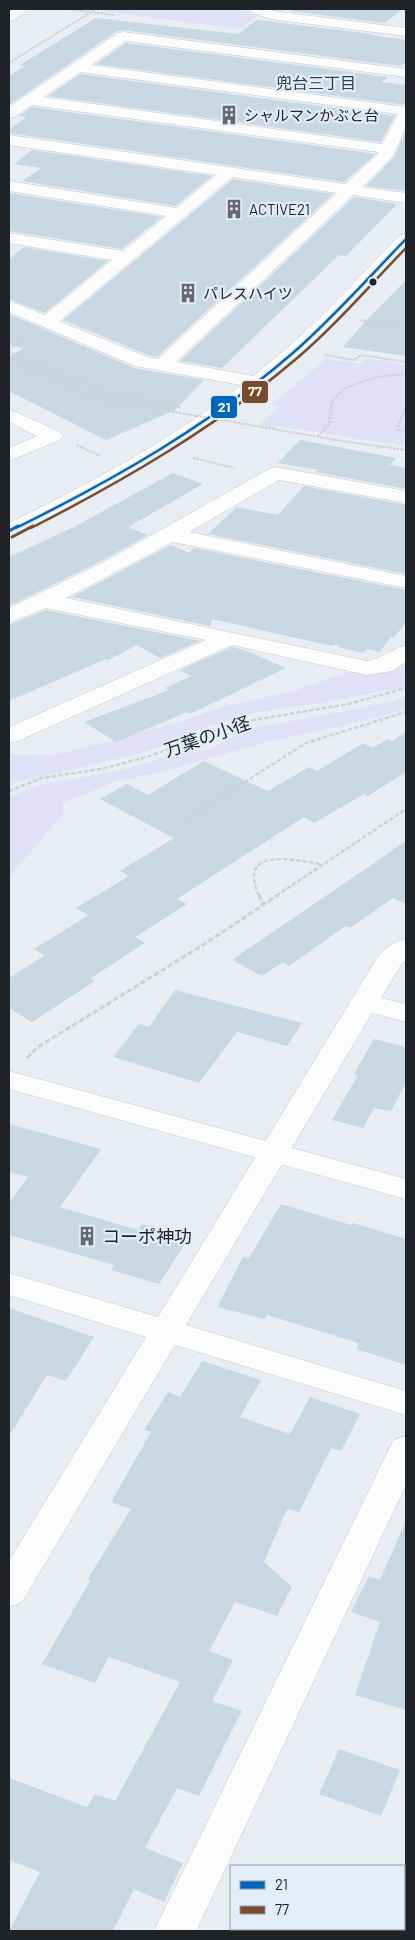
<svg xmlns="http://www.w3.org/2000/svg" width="415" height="1940" viewBox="0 0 415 1940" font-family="Barlow,'Noto Sans JP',sans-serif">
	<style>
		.green { fill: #e1e0f7 }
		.building { fill: #c7d8e3 }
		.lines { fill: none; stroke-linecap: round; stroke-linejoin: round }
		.street-casing { stroke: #c5c8ce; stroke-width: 1 }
		.secondary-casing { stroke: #c5c8ce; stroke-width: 1 }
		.path-far2 { stroke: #cfd1d3; stroke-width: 2; stroke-dasharray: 2.5 1; stroke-linecap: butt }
		.path-far1 { stroke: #cfd1d3; stroke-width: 2.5; stroke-dasharray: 4.5 2; stroke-linecap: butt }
		.path { stroke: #cfd1d3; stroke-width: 3; stroke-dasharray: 5.5 2.5; stroke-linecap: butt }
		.street { fill: #fcfcfd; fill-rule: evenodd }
		.secondary { fill: #fcfcfd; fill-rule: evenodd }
		.path-bridge { stroke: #cfd1d3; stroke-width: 2; stroke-dasharray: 2.5 1; stroke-linecap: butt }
		.bus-1-far1-casing { stroke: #e3ecf9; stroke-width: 5 }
		.bus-1-casing { stroke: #e3ecf9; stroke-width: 6 }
		.bus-2-far1-casing { stroke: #e3ecf9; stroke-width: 5 }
		.bus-2-casing { stroke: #e3ecf9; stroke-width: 6 }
		.bus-1-far1 { stroke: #0065bd; stroke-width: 2.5 }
		.bus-1 { stroke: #0065bd; stroke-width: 3 }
		.bus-2-far1 { stroke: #7a4b2a; stroke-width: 2.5 }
		.bus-2 { stroke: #7a4b2a; stroke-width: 3 }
		.bus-dot { fill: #1f2227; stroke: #e3ecf9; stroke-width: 2 }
		.labels { text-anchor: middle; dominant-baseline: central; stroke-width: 4.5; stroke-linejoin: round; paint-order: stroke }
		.far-poi-label { font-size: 15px; fill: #1f2227; stroke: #e3ecf9; text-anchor: start }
		.far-neighbourhood-label { font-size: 16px; fill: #343b44; stroke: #e3ecf9 }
		.street-label { font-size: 18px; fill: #1f2227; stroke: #e3ecf9 }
		.poi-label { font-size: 18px; fill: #1f2227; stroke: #e3ecf9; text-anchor: start }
		.line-badge { stroke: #e3ecf9; stroke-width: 2 }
		.badge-label { font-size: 14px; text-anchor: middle; font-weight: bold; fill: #fff }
	</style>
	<rect width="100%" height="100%" fill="#e8edf4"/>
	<g class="green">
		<path d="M106,9h134l17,7 -17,13 -138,-18z"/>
		<path d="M366,358l40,7v81l-128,-20 -4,3 -16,-3 14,-13 9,-6 -9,-3 54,-45 34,5z"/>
		<path d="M406,662v23l-3,2 -77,15 -72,11 -60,18 -12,9 -48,15 -125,29v-29l51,-1 120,-32 42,-15 71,-16 56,-19h41z"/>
		<path d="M406,696v13l-64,17 -76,16 -96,28 -52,11 -56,22 1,11 -54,63v-80l30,-12 83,-15 56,-17 19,-1 14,-3 34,-20 96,-17 48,-10z"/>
	</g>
	<g class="building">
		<path d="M293,9h110l-18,14 -95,-12z"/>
		<path d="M96,18l142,16 19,-14 115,14 -1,1 35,5v22l-6,4 -277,-36 -6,1 -108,74v-29l16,-10 -5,-1z"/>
		<path d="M126,43l262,34 -7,5 25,3v20l-310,-41z"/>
		<path d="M80,74l315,42 -14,26 -333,-46z"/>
		<path d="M32,107l344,47 -32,28 -335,-49v-3l17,-13 -7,-1z"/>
		<path d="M406,131v60l-40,-5 28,-29z"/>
		<path d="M32,150l180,26 -37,30 -153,-25 19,-13 -27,-4z"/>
		<path d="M233,179l100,15 -176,163 -9,-2 -85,-35z"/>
		<path d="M9,193l153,24 -40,32 -113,-18z"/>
		<path d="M354,197l43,7 -51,52 -7,-1 -117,113 -42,-7z"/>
		<path d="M24,247l84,14 -63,52 -36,-14v-40z"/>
		<path d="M406,280v76l-63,-9 21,-24z"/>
		<path d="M9,314l125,54 70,12 -29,30 -69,30 -97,-49v-34l14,-9 -14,-4z"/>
		<path d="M300,440l96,18 -6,7 16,3v21l-90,-17 2,-2 -40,-7z"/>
		<path d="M173,473l30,11 -75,43 20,8 -45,25 -94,46v-49l65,-30z"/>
		<path d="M304,486l102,19v69l-198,-40 29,-27 41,8z"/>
		<path d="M171,545l18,8 5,-5 212,42v32l-12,16 -3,-1 -11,15 -13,-3 -4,4 -25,-6 -2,-3 -4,2 -120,-27 -2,7 -138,-29z"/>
		<path d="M46,610l154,31 -40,17 -23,-13 -29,15 -2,-1 -97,42v-76z"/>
		<path d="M232,647l12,3 42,18 -96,46 -3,-2 -71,30 -32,-20 85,-32 -4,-2 26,-12 -11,-6z"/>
		<path d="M406,732v40l-38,24 -4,-2 -50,29 -10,-6 -127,82 10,5 -52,33 10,6 -54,35 4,3 -63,41 -23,-14v-30l36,-23 -11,-6 55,-34 -13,-7 53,-32 -9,-5 54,-33 -74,-39 27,-15 21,11 56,-34 64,30 41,-24 8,4 46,-28 10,5 15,-9 4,2z"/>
		<path d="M406,841v63l-13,-6 -43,30 -4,-2 -57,40 -6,-4 -21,14 -30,-16z"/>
		<path d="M175,990l127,33 -15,23 -50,-14 -38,51 -86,-26 26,-33 10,3z"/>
		<path d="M374,1039l32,8v35l-15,29 -17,-3 -11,20 -31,-8 26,-45 -4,-1z"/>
		<path d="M9,1124l92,25 -41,58 78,23 4,-6 46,15 -29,45 -48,-14 3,-5 -105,-30v-32l19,-26 -19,-5z"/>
		<path d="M281,1204l70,21 2,-2 53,16v126l-50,-16 3,-6 -92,-28 -2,4 -48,-12 26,-50 6,1z"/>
		<path d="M9,1308l85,29 -28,44 -19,-6 -38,61z"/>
		<path d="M202,1361l59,19 -21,37 50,17 20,-37 50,17 -19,37 -10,-3 -32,64 -12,-3 -23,53 28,25 -15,29 -42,-14 -26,49 24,9 -21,41 30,10 -43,85 -22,-8 -32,60 38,15 -19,39 -30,-13 -21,42h-104l31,-59 -31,-12v-82l78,29 8,-13 20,7 65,-119 -71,-25 -14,26 -53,-19 48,-83 -3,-1 44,-71 -20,-7 40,-70 -7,-2 24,-38 12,5z"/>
		<path d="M406,1521v189l-51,-15 25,-73 -29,-10 18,-36 11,4z"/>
		<path d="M339,1749l61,21 -19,46 -62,-22z"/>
	</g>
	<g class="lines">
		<defs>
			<g id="street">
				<path d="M13,9h16l-15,11 -5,1v-10z"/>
				<path d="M249,9h18l6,2 133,17v8l-136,-17 -19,-7z"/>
				<path d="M123,32l283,37v8l-280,-36 -35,24 315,42v20l-13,29 -31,31 44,6v10l-53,-8 -177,167 88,16 2,4 -2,4 -7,2 -122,-22 -126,-54v-11l36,14 67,-55 -103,-17v-10l114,18 43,-35 -157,-25v-10l167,27 40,-33 -207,-30v-10l336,49 33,-30v-2l-346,-47 -18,12 -5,1v-11l109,-74zM80,72l318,42 -16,30 -339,-47zM232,177l105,16 -179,166 -11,-2 -88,-36z"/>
				<path d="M9,409l51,23 3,4 -3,4 -51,21v-13l28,-12 -28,-14z"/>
				<path d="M276,467l130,24v12l-127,-23 -90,52 217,44v12l-233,-46 -107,56 301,63c15,-2 25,-12 39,-16v17l-14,9 -25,4 -135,-30 -214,96 -9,2v-16l197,-87 -160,-32 -37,15v-15l95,-46 165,-93z"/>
				<path d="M406,939v21l-4,3 -21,35 25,6v18l-34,-9 -186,312 220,66v24l-231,-70 -153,257 -13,5v-46l137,-224 -137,-42v-22l149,44 219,-359c7,-10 17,-16 29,-19z"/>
				<path d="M406,1436v49l-210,446h-42l235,-482 5,-9z"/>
			</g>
			<g id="secondary">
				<path d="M406,234v14c-35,36 -68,75 -106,108 -62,55 -131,99 -203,138 -23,13 -64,38 -88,43v-14c99,-48 195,-102 278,-175 40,-35 76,-75 113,-113z"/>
				<path d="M9,1071l397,108v20l-397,-110z"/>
			</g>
		</defs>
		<use href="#street" class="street-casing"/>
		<use href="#secondary" class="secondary-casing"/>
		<g class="path-far2">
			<path d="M66,9l49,6"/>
			<path d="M9,63l87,-54"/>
			<path d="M360,320l46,8"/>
			<path d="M9,349l17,-12"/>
			<path d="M9,352l102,42 70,13"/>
			<path d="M325,355l29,5 7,-5 45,7"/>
			<path d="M9,360l91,40 34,5"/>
			<path d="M406,405l-9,25 9,1"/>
			<path d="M318,436l11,-12 3,-23 13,-13 31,-11 30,-3"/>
			<path d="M348,442l58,8"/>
			<path d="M77,445l23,11"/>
			<path d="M193,458l42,10"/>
		</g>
		<g class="path-far1">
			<path d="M9,791l33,-13 59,-9 46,-12 95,-35 106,-18 58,-16"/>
			<path d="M184,821l122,-78 100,-31"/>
			<path d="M259,896c-22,-50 34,-36 63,-32"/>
			<path d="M276,896l130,-87"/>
		</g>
		<g class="path">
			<path d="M259,895l4,10"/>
			<path d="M27,1058l11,-11 168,-104 72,-48"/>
		</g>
		<use href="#street" class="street"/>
		<use href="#secondary" class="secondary"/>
		<path class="path-bridge" d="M134,405l214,37"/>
		<defs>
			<path id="bus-1-far1" d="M16,528c99,-49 194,-103 278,-176 40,-35 75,-75 112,-113"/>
			<path id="bus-1" d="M9,531l9,-5"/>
			<path id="bus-2-far1" d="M31,528c94,-48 185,-101 265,-169 40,-34 74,-74 110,-111"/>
			<path id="bus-2" d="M12,537l21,-11"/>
		</defs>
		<use href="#bus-1-far1" class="bus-1-far1-casing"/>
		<use href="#bus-1" class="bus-1-casing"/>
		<use href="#bus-2-far1" class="bus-2-far1-casing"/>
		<use href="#bus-2" class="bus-2-casing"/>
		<use href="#bus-1-far1" class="bus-1-far1"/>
		<use href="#bus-1" class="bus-1"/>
		<use href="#bus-2-far1" class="bus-2-far1"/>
		<use href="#bus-2" class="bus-2"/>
	</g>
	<defs>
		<symbol id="building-bare" viewBox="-9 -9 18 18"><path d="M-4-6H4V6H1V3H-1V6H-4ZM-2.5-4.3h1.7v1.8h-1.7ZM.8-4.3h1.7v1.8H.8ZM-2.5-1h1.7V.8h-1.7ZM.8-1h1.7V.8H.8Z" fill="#65696f" stroke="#e3ecf9" stroke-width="2.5" paint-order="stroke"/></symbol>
	</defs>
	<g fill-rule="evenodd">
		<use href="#building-bare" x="215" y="101" width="28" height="28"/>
		<use href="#building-bare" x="220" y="195" width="28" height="28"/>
		<use href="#building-bare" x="174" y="279" width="28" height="28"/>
		<use href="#building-bare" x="73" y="1222" width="28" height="28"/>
	</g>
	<circle class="bus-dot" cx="373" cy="282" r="4.5"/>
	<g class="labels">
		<g class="far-poi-label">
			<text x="244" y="115">シャルマンかぶと台</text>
			<text x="249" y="209">ACTIVE21</text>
			<text x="203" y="293">パレスハイツ</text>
		</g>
		<g class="far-neighbourhood-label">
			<text x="316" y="82">兜台三丁目</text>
		</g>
		<g class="street-label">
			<text transform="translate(207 736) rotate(-19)">万葉の小径</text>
		</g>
		<g class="poi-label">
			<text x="102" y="1236">コーポ神功</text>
		</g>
	</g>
	<g class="line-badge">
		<rect x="241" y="380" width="28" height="24" rx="5" fill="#7a4b2a"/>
		<rect x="210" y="395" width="28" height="24" rx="5" fill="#0065bd"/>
	</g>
	<g class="badge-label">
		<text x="255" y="396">77</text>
		<text x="224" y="412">21</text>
	</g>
	<rect width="415" height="1940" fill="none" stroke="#1f2227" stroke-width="20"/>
	<rect x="230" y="1865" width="175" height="65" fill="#e3ecf9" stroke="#959ba5"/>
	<rect x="240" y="1881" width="25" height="8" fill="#0065bd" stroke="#959ba5"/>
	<text x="275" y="1890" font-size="15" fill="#1f2227">21</text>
	<rect x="240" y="1906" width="25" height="8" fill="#7a4b2a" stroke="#959ba5"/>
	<text x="275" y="1915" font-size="15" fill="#1f2227">77</text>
</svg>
